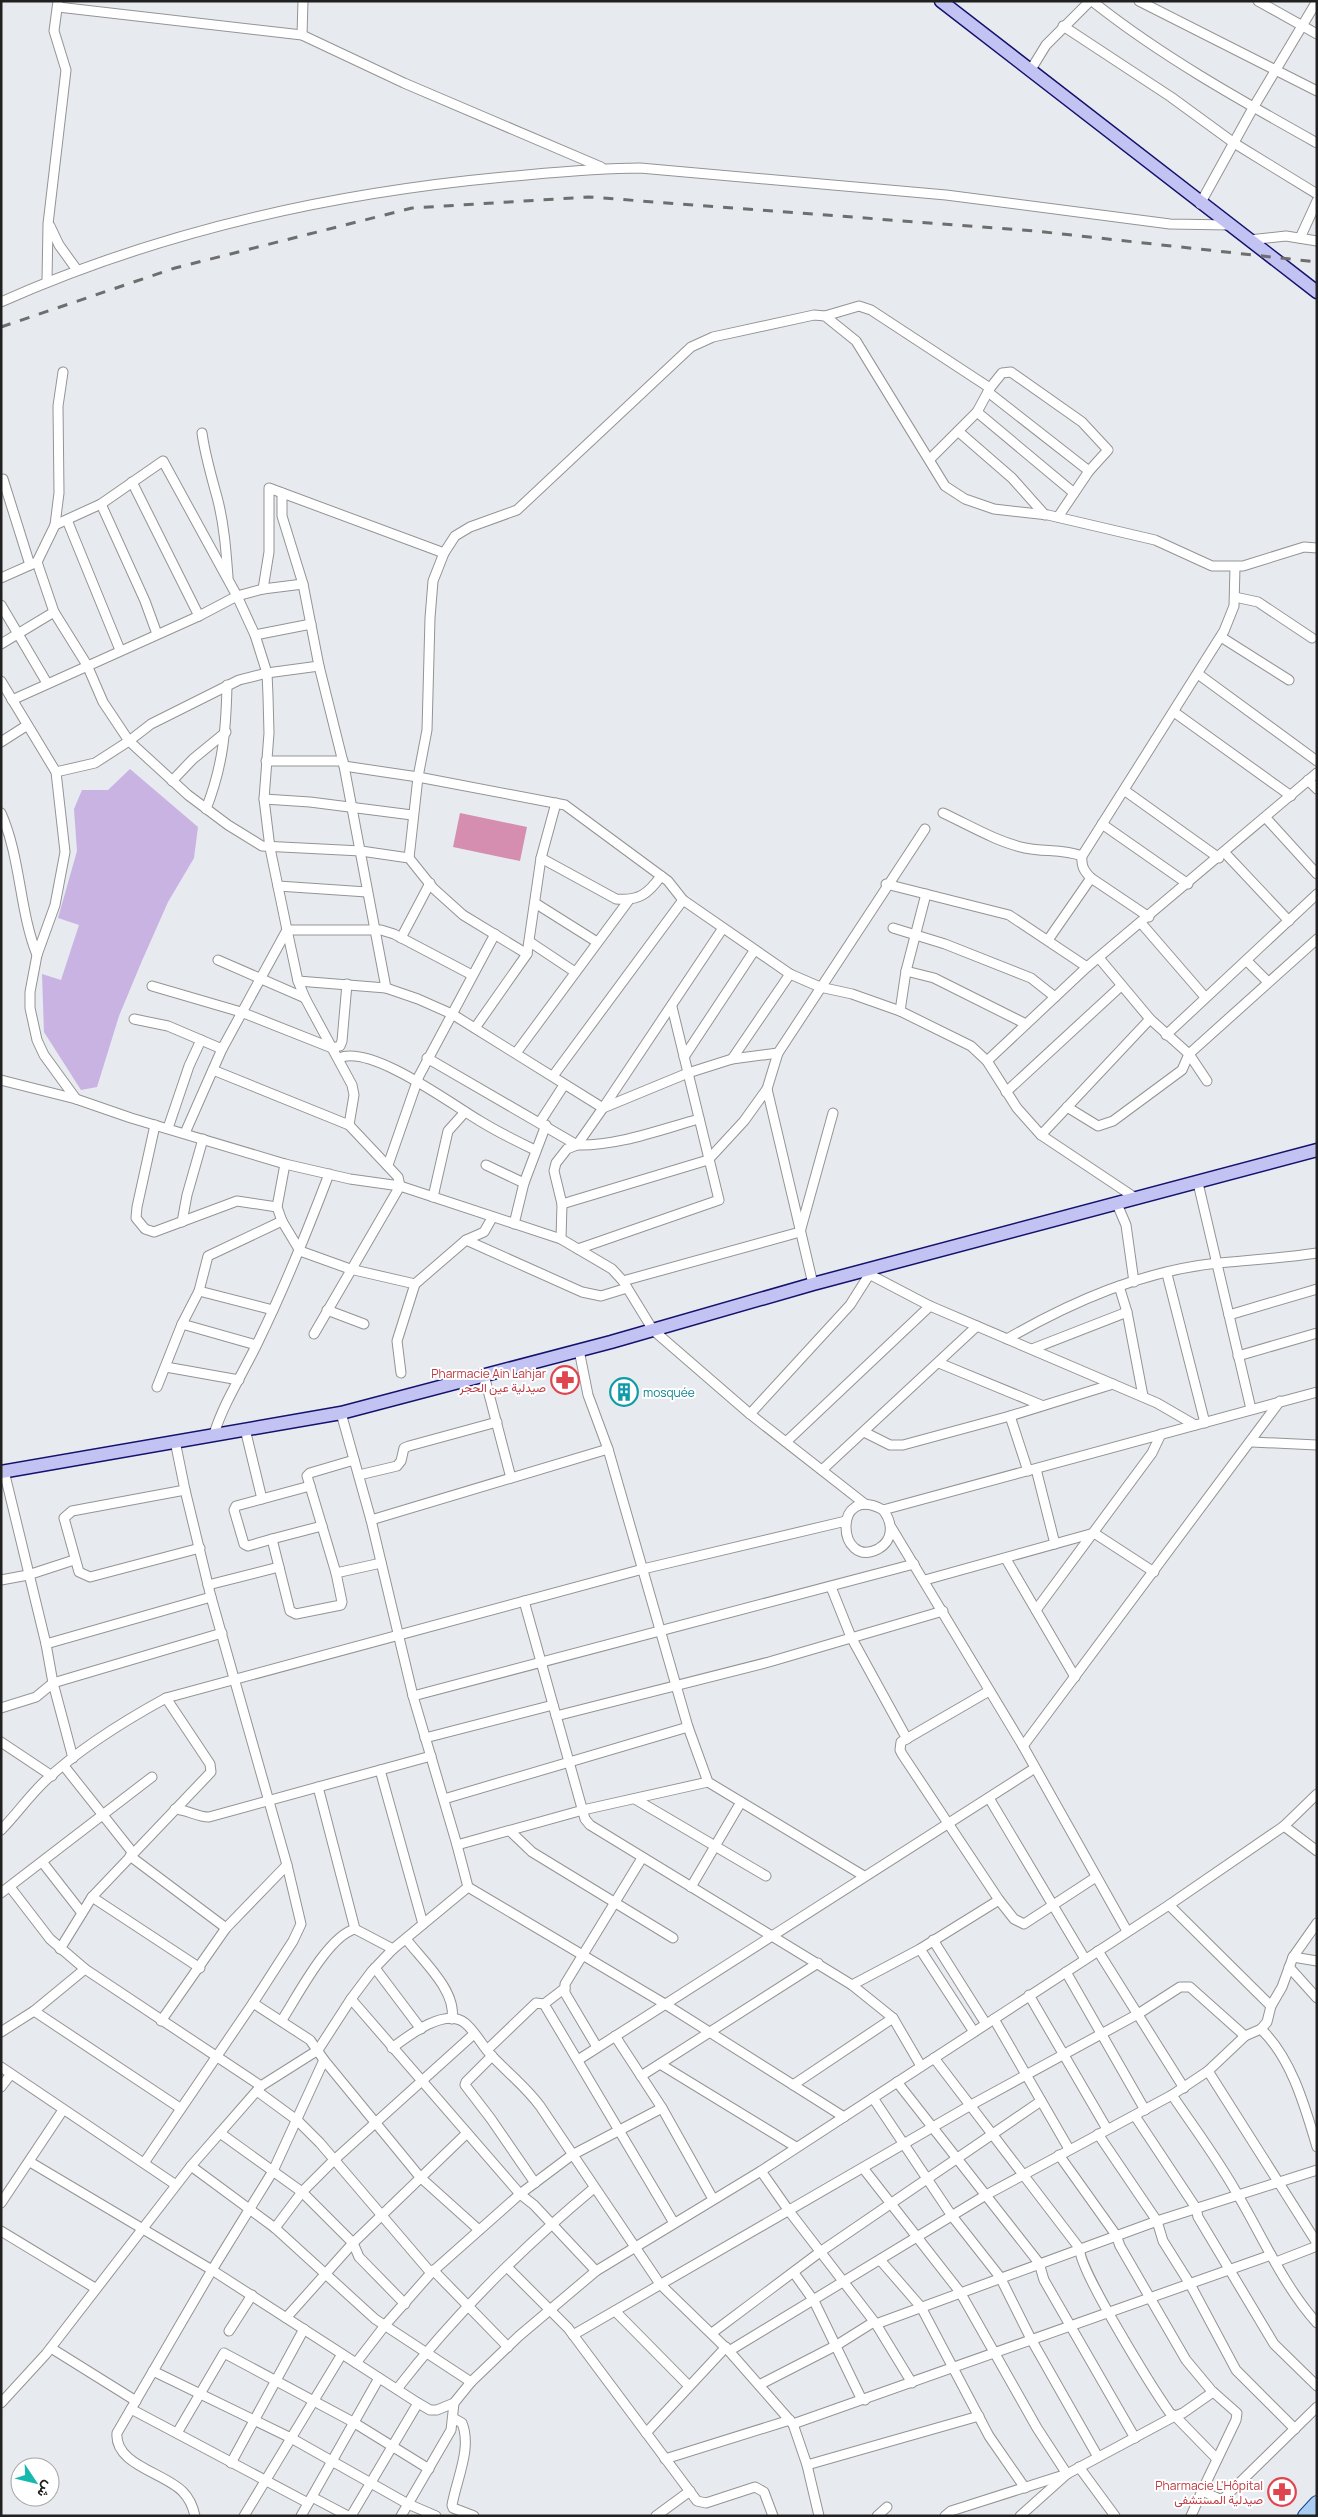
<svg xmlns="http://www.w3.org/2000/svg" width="1318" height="2517" viewBox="0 0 1318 2517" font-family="Manrope,Vazirmatn,sans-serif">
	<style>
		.grass { fill: #c8b3e3 }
		.pitch { fill: #d58eaf }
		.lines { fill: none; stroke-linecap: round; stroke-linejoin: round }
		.street-casing { stroke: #949494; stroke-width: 11 }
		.secondary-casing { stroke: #15116c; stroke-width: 15 }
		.primary-casing { stroke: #11428b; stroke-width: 16 }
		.street { stroke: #fff; stroke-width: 9 }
		.secondary { stroke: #c2c3f3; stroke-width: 12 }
		.primary { stroke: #aacef2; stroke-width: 14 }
		.rail { stroke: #6e6e6e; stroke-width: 3; stroke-dasharray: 10 10; stroke-linecap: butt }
		.labels { text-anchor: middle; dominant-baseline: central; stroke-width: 4; stroke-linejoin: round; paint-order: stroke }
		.health-label { font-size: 12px; fill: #be3a42; stroke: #fff; text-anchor: end }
		.culture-label { font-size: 12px; fill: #0d838f; stroke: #fff; text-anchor: start }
	</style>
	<rect width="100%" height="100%" fill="#e7eaef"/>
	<path class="grass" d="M130,769l68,58 -4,31 -26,44 -27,61 -22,53 -22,71 -16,3 -37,-58 -2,-58 19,6 18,-55 -21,-7 19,-67 -3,-42 8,-19h26z"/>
	<path class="pitch" d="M460,813l67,14 -7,34 -67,-14z"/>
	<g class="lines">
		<defs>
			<g id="street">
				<path d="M1092,1c69,55 148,99 225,142"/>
				<path d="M1139,1l178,90"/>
				<path d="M1258,1l59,33"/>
				<path d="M58,7l244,28 102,48 197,84"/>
				<path d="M1063,26l108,71 63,46 83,51"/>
				<path d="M302,35l1,-34"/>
				<path d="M1030,71l16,-26 44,-44"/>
				<path d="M1200,204l53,-96 64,-107"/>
				<path d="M50,226l9,19 18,25"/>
				<path d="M1300,238l17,-37"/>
				<path d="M1249,240l37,-4 31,5"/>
				<path d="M47,281l1,-57 18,-154 -12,-39 4,-30"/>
				<path d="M1,302c159,-71 331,-109 503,-125 45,-4 90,-9 136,-9l306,27 224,29 60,1"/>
				<path d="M825,316l34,-10 12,4 119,78 -13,24 -47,47"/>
				<path d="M990,388l12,-15 9,-1 71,50 26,28 -19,21 -31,46"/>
				<path d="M988,392l101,79"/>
				<path d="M977,412l97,81"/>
				<path d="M959,432l53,46 33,37"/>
				<path d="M202,433c3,22 9,42 15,64 7,26 9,53 11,80"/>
				<path d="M3,479l27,86"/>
				<path d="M132,482l67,134"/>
				<path d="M282,493v23l21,68 16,82 25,100 42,222"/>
				<path d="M101,504l44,97 12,33"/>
				<path d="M67,520l53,130"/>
				<path d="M55,525l46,-21 62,-43 74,135 18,39 12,38 1,23 1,37 -5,66 6,49 17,82 11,51 7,17 47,87 2,10 -5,30"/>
				<path d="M37,562l17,50 33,53 16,37 26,39 59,54 40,30 34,21 99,5 48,7 24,30 30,27 64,39"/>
				<path d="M1,578l36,-16 18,-37 4,-32 -1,-87 5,-34"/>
				<path d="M263,589l6,-37v-64l175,65"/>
				<path d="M1235,597l23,5 54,36"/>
				<path d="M1,605l46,78"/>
				<path d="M255,635l56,-11"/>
				<path d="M1221,637l68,43"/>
				<path d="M1,644l53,-32"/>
				<path d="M1198,674l119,87"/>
				<path d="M1,681l55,91 9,80 -10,53 -18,50 -7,37v16l7,32 7,15 32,44"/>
				<path d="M12,700l187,-84 38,-20 26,-7 40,-5"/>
				<path d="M1174,712l117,84"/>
				<path d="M1,742l25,-16"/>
				<path d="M266,761h77"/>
				<path d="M344,766l74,11 147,28 103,76 15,19 107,74 30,13 32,7 48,17 71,35 16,15 30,47 24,27 96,64"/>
				<path d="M56,772l39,-9 34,-22 22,-17 88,-44 28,-7 52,-7"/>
				<path d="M1308,780l9,9"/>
				<path d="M172,781l21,-22 33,-27"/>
				<path d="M1124,790l95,68"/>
				<path d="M264,799l46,3 102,13"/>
				<path d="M206,809c17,-43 20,-78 21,-124"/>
				<path d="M1,813c20,45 18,97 36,142"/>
				<path d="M943,813c26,12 54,29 82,35 20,4 38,1 57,8"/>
				<path d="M1266,818l51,56"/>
				<path d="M1102,824l86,60"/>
				<path d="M1225,853l64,68"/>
				<path d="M409,858l9,-81 9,-47 3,-112 3,-37 11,-28 11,-17 15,-9 47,-17 174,-163 22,-10 101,-22 11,1 31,25 89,145 20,13 29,10 54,6 107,25 57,26h31l61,-19 13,1"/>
				<path d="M541,858l75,41c23,2 32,-5 45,-23"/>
				<path d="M886,884l123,31 78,52"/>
				<path d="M278,886l89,6"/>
				<path d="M535,903l62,39"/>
				<path d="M1149,917l-58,-39c-7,-7 -10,-12 -9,-22l142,-225 10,-25 1,-39"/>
				<path d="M1141,923l64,74"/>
				<path d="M893,928l52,16 86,34 24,19"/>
				<path d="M401,938l29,-55"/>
				<path d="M1048,940l43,-62"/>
				<path d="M530,942l45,30"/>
				<path d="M1099,958l51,61 39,35 18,27"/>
				<path d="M218,960l87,38"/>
				<path d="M1247,961l21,21"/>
				<path d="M906,971l28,7 92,46"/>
				<path d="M298,981l88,7 32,11 34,15 151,94 85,-35 44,-14 46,-6"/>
				<path d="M152,986l89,26 91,36 8,-2 2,-5 5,-57"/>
				<path d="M900,1011l6,-40 20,-77"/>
				<path d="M134,1019l34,7 54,23"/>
				<path d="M475,1028l52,-74 14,-96 15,-55"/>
				<path d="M1166,1035l151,-141"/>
				<path d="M516,1053l113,-153"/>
				<path d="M684,1057l70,-106"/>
				<path d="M339,1058c32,-14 112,46 141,63 18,11 36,20 55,29"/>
				<path d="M427,1058l150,87c41,1 82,-15 122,-26"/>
				<path d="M732,1059l58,-85"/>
				<path d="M987,1061l100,-94 230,-194"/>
				<path d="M213,1070l136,55 49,52 2,9 -86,148"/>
				<path d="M553,1076l130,-176"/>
				<path d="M1,1080l75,19 55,19 154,46 65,15 50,7 161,53 51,30 11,12 30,49 97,84 115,90"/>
				<path d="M767,1089l46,195"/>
				<path d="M1006,1092l115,-106"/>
				<path d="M1067,1107l31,19 15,-5 69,-51 7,-16 128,-115"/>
				<path d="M540,1122l24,-37"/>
				<path d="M155,1125l-18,82 -1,11 9,11 9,3 83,-31 40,6"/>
				<path d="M168,1128l21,-62 12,-26"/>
				<path d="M185,1133l37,-84 65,-119h94l13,4 78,41"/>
				<path d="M1041,1135l109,-116"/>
				<path d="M285,1164l-8,43 5,14 18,30 50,18 65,15 51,-44 18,-8 8,-14"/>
				<path d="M388,1165l31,-89 76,-142"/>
				<path d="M486,1165l38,18"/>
				<path d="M1198,1183l53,226"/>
				<path d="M433,1197l15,-66 17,-19"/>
				<path d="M562,1204l146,-44 36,-39 23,-32 11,-36 147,-224"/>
				<path d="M1117,1204l9,21 8,57"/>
				<path d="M182,1222l5,-27 16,-56"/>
				<path d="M514,1224l10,-41 22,-58"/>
				<path d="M561,1239l1,-35 -8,-33 2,-8 11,-14 10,-4 26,-37 120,-180"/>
				<path d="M466,1240l116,52 19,4 26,-8"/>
				<path d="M578,1249l141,-49 -47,-193"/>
				<path d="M863,1271l67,35 227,97 38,22"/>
				<path d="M1167,1274l38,149"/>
				<path d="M623,1281l177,-49 33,-119"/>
				<path d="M1119,1286l8,26 16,84"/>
				<path d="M199,1291l74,19"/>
				<path d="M327,1310l37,14"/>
				<path d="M1229,1315l88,-26"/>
				<path d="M182,1324l74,21"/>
				<path d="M1007,1339c66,-38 135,-68 211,-76 33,-3 66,-5 99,-10"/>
				<path d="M1032,1349l95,-37"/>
				<path d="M579,1350l9,45 20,54 80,278 20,55 156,94"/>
				<path d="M1238,1356l79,-23"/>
				<path d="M939,1363l102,42"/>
				<path d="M166,1367l73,13"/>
				<path d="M401,1373l-4,-32 18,-57"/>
				<path d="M484,1375l27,103"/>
				<path d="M157,1387l25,-63 17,-33 9,-35 74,-35"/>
				<path d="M341,1413l30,107 42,176 44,149 11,42 197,117 179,113"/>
				<path d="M750,1414l100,-109 19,-30"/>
				<path d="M1010,1416l18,55"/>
				<path d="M245,1429l17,70"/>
				<path d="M864,1432l26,13h13l107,-29 103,-32"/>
				<path d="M214,1434c10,-32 28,-59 43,-90 27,-55 50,-112 72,-170"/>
				<path d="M786,1442l144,-136"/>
				<path d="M1252,1442l65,3"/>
				<path d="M354,1460l-44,13 -3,3 29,97 45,-10"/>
				<path d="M1036,1469l19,75"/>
				<path d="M822,1470l155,-144"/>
				<path d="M4,1471l42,173 7,39 20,75"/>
				<path d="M359,1475l38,-9 4,-5 3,-13 5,-2 88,-24"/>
				<path d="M185,1490l-113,21 -8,7 15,54 11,5 110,-29"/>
				<path d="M883,1510c10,13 11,30 -5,39 -41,21 -46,-67 5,-39l434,-118"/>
				<path d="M371,1520l237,-71"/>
				<path d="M322,1526l-50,13 18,72 6,3 45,-9 1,-3 -6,-29"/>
				<path d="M891,1527l132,219 104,185"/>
				<path d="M272,1539l-24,7 -4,-2 -10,-34 2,-4 74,-20"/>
				<path d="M1006,1559l69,118"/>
				<path d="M1,1580l27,-5 46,-15"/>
				<path d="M925,1580l169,-47 60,39"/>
				<path d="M208,1585l71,-18"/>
				<path d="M831,1587l20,50 56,102"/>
				<path d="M524,1601l61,218 5,6 262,160 41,33 28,48"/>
				<path d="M1036,1610l116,-157 9,-19"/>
				<path d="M46,1644l165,-47"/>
				<path d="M989,1691l-88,51 -1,8 2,4 97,146 15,19 10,5 72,-47"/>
				<path d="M413,1696l501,-132"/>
				<path d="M1,1708l35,-11 17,-14 169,-50"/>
				<path d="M556,1716l213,-54 174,-51"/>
				<path d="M425,1738l128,-33"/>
				<path d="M1,1742l51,34"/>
				<path d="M1023,1746l257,-345"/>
				<path d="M64,1766l69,87"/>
				<path d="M380,1770l43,154"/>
				<path d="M318,1787l37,142 38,20"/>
				<path d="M989,1798l96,161"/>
				<path d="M444,1799l244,-72"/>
				<path d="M635,1799l131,77"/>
				<path d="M175,1809c13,1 22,8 34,8l222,-61"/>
				<path d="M1284,1826l33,25"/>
				<path d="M1,1830c15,-15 28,-34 44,-49 35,-33 79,-60 121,-83l477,-129 203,-48"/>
				<path d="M510,1831l22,21 141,86"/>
				<path d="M457,1845l126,-35 125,-28"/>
				<path d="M130,1856l96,72"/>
				<path d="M43,1863l39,50"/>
				<path d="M10,1887l40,52 35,30 176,117"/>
				<path d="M691,1887l50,-85"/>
				<path d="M1,1893l151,-116"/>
				<path d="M92,1897l108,71"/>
				<path d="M1169,1905l102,101"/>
				<path d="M406,1939c16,21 51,52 46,80"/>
				<path d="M933,1940l53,84"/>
				<path d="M60,1949l32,-52 119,-125 -1,-8 -44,-66"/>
				<path d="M920,1949l54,83"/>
				<path d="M1098,1951l86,137"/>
				<path d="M1293,1957l24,4"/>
				<path d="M1289,1967l28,31"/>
				<path d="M375,1968l46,61"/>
				<path d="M1066,1972l79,138"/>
				<path d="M852,1985l68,-36 79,-49"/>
				<path d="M1029,1995l78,134"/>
				<path d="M351,1999l169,195 14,11 62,66"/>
				<path d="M253,2003l57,37 14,20 96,117 59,53"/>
				<path d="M544,2004l21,-16"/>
				<path d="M34,2011l146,97"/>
				<path d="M994,2019l75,130"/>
				<path d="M282,2020c15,-23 46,-84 73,-91"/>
				<path d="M161,2021l65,-93 61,-63"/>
				<path d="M1261,2029c31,30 44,78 56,118"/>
				<path d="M1,2032l33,-21 51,-42"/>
				<path d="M615,2036l47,72 51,91"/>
				<path d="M597,2047l-32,-54v-9l77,-126"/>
				<path d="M392,2048c16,-12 53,-41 73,-25 11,9 17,23 27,33 16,17 34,31 48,50l120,178 69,67 64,73 478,-169"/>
				<path d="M487,2050l49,-47 8,1 130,219"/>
				<path d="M492,2056l-26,26 -1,3 26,34 44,64"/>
				<path d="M934,2058l146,191c-3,18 75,143 90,164l5,3 8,-3 30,-21"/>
				<path d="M578,2060l457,-292"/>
				<path d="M660,2064l136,83"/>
				<path d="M1,2067l175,118"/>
				<path d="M1208,2071l109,172"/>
				<path d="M641,2076l177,-113"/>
				<path d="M897,2082l142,181 5,17 91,158"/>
				<path d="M793,2085l100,-67"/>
				<path d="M1,2087l10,-13"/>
				<path d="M257,2091l41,30 22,22 111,130"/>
				<path d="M1172,2095c23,34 48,67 67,102 24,41 46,91 78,126"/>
				<path d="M873,2098l79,118 48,61 31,62 67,118"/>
				<path d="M1135,2116l61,92 2,9 76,127 43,42"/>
				<path d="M220,2133l82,59 51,51 6,14 46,47"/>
				<path d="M1098,2134l59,87 6,20 27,43 46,86 59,59"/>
				<path d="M1059,2155l57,80 4,11 66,114 25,30 26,23 -1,7 -34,71 20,9 95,-93"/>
				<path d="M30,2162l182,108 206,133 12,7h7l17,-7 17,-21 48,-46 77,-65 165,-100 408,-266 115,-79 33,-32"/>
				<path d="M144,2163l109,-160 40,-62 8,-17 -14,-59 -76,-268 -26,-107 -10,-49"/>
				<path d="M191,2166l84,62 100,91 96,63"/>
				<path d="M863,2168l97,124 77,136 30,46 -47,42"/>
				<path d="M761,2171l28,40 87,113 36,59"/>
				<path d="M1,2203l62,-93"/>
				<path d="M275,2228l27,-36 31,-31 141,-127"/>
				<path d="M1,2231l94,57"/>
				<path d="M881,2261l40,46 68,129 36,52"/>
				<path d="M1276,2262l41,-16"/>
				<path d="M507,2267l61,61 129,173 9,2 49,-16 9,5 9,24"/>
				<path d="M433,2270l75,77"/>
				<path d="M794,2273l20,28 47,97 4,2"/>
				<path d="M615,2311l74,75"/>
				<path d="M286,2318l67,-75 114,-110"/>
				<path d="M229,2331l23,-36"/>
				<path d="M712,2333l108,-81 221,-151"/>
				<path d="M573,2335l398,-230 167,-91 42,-27h10l55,49"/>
				<path d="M51,2348l85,53"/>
				<path d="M729,2351l257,-156 186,-100 36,-24 37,-35 16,-7 6,-7 4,-16 11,-19 11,-30 24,-34"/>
				<path d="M356,2363l30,-39 45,-51 89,-79 52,-39 90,-47"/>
				<path d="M153,2371l138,67 117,66 28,12"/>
				<path d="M759,2385l78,-40 35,-22 4,1 281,-103 160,-51"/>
				<path d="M397,2389c58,-75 125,-141 197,-201"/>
				<path d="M1,2403l45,-49 145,-188 70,-80 57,-36 33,-51 21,-28 21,-22 75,-62"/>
				<path d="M131,2409l177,94"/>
				<path d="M453,2418l9,5c10,25 -5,55 -10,82l1,3 21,8"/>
				<path d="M793,2424l14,41 12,51"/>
				<path d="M177,2433l47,-80 129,69 76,47"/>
				<path d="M646,2433l80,-86"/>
				<path d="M665,2459l125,-39"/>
				<path d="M231,2463l73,-134"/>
				<path d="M807,2465l172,-49"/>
				<path d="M1079,2467l36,49"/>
				<path d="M312,2497l36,19"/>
				<path d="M195,2516c-2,-9 -6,-18 -12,-24 -17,-19 -69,-27 -66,-59l95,-163 61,-99 51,-111"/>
				<path d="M244,2516l98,-162"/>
				<path d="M301,2516l78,-138"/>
				<path d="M351,2516l67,-113"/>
				<path d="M401,2516l50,-86 3,-27"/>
				<path d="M656,2516l34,-25"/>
				<path d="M877,2516l10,-9"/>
				<path d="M945,2516l6,-5 116,-37 108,-58 42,43"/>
				<path d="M1191,2516l11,-25"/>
			</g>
			<g id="secondary">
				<path d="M941,1l376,291"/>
				<path d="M1,1472l340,-59 270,-71 202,-58 504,-134"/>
			</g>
			<path id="primary" d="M1305,2516l12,-13"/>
		</defs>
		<use href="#street" class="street-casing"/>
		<use href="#secondary" class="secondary-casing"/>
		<use href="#primary" class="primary-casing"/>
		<use href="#street" class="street"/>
		<use href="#secondary" class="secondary"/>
		<use href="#primary" class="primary"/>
		<path class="rail" d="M1,327l174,-59 237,-60 177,-11 446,34 282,31"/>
	</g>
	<defs>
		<symbol id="pharmacy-ring" viewBox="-11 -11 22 22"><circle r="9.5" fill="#fff" stroke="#e0444e" stroke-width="1.5"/><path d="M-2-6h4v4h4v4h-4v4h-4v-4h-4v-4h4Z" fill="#e0444e"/></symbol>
		<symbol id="building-ring" viewBox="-11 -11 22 22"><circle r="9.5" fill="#fff" stroke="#0f9aa8" stroke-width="1.5"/><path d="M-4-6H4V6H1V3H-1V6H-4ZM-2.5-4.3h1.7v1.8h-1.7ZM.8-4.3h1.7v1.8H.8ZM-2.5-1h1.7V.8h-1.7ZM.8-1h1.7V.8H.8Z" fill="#0f9aa8"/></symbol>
	</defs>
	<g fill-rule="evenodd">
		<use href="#pharmacy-ring" x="549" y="1364" width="32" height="32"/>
		<use href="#building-ring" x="608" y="1376" width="32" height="32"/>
		<use href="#pharmacy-ring" x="1266" y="2476" width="32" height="32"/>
	</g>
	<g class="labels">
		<g class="health-label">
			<text x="546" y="1373">Pharmacie Ain Lahjar<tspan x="546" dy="14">صيدلية عين الحجر</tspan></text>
			<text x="1263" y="2485">Pharmacie L'Hôpital<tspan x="1263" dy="14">صيدلية المستشفى</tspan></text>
		</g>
		<g class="culture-label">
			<text x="643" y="1392">mosquée</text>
		</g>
	</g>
	<rect width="1318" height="2517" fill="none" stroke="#202020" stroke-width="5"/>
	<g transform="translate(35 2482) rotate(125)"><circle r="24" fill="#ffffff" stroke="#a6a6a6"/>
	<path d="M0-4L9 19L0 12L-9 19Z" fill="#16b9ad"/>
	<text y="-8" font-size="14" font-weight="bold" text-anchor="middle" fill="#202020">ش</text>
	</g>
</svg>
